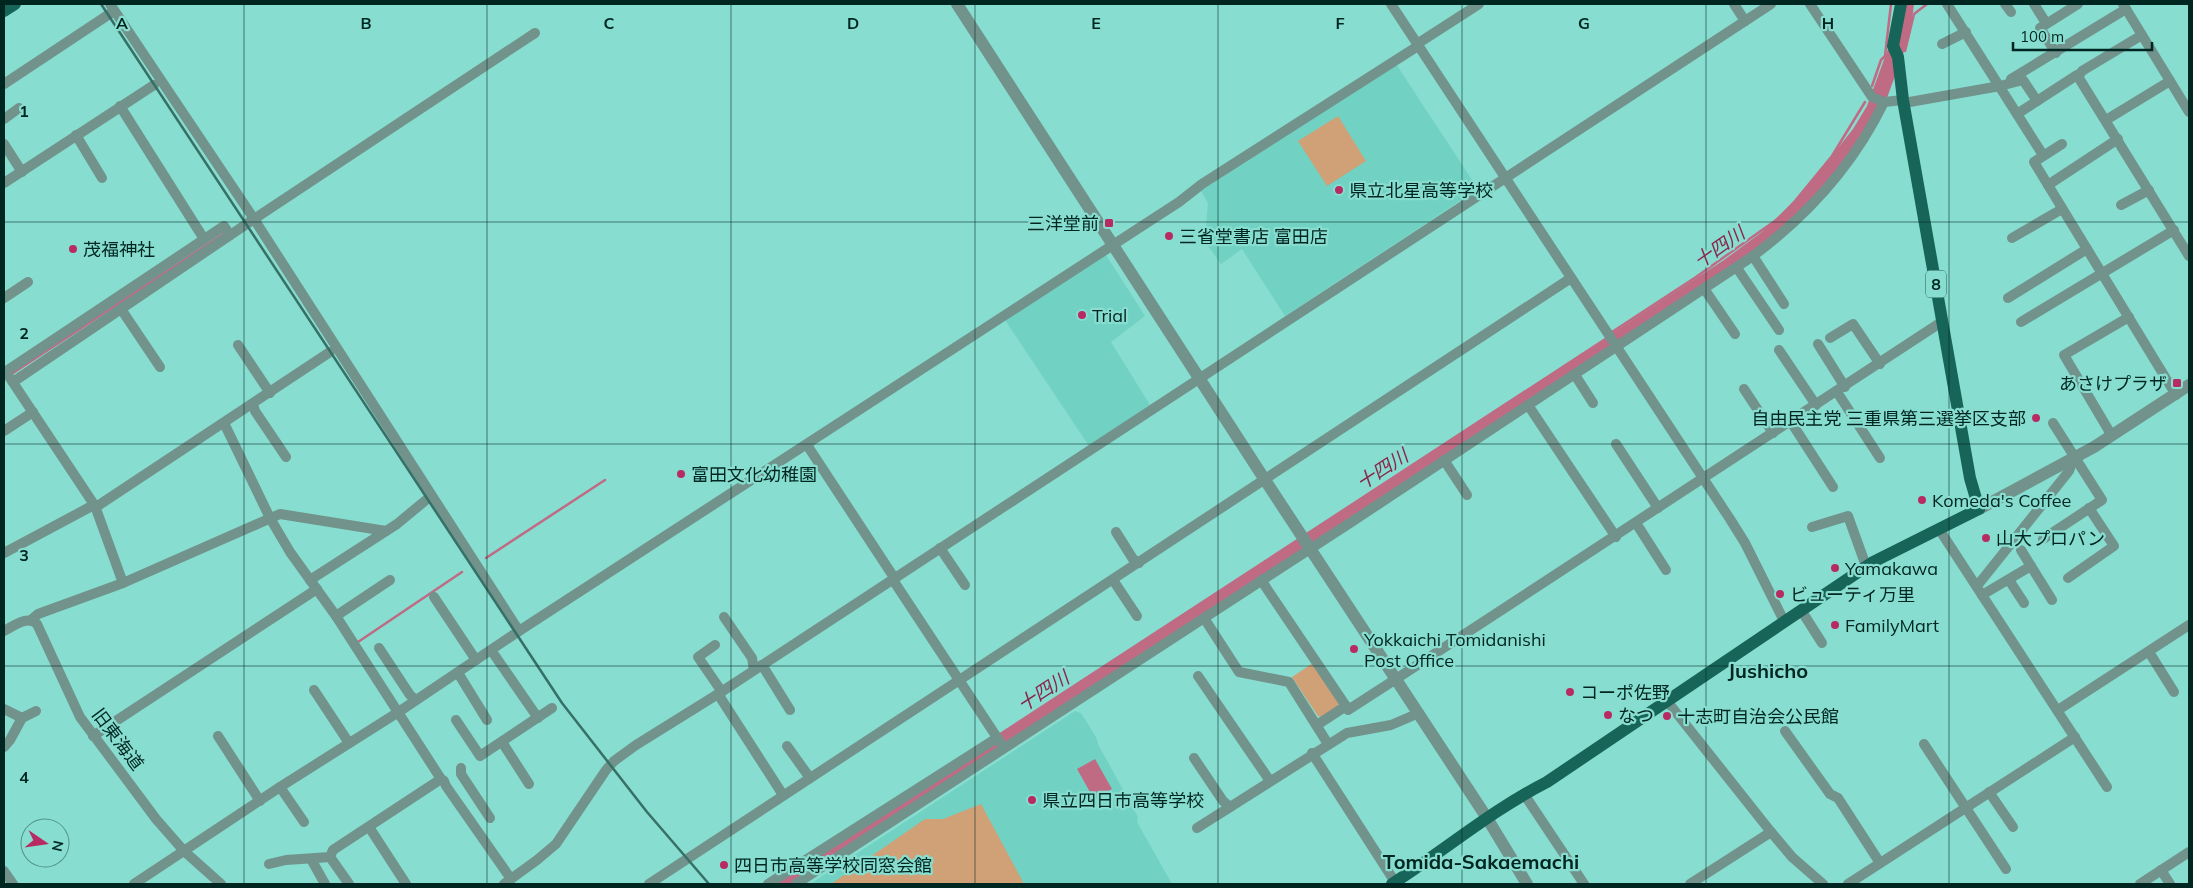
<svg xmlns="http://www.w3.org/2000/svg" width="2193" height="888" viewBox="0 0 2193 888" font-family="Mulish,'Noto Sans JP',sans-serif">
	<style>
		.built { fill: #71d2c3 }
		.green { fill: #d0a076 }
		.water { fill: #bf6b84 }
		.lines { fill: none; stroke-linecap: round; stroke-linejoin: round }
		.stream { stroke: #bf6b84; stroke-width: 2.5 }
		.river { stroke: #bf6b84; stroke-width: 16 }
		.minor { stroke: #71938c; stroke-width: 10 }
		.tertiary { stroke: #71938c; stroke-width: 12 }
		.primary { stroke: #176459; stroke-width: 12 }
		.rail { stroke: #367067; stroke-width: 2.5 }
		.grid { fill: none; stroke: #002621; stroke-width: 1; stroke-opacity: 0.55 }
		.poi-dot { fill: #b72b62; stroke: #87ddcf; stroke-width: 2 }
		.labels { text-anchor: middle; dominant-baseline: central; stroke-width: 4.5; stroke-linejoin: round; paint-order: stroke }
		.shield { fill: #87ddcf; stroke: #285d55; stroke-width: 1 }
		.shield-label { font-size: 16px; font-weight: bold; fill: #002621 }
		.poi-label { font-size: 18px; fill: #002621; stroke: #87ddcf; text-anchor: start }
		.street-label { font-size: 18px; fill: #002621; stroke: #87ddcf }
		.water-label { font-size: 19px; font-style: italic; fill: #8a254b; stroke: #87ddcf }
		.quarter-label { font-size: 20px; font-weight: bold; fill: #002621; stroke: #87ddcf }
		.grid-label { font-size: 16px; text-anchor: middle; font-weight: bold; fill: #002621; stroke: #87ddcf; stroke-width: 4.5; stroke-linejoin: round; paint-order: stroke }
	</style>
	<rect width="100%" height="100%" fill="#87ddcf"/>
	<g class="built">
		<path d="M1396,64l82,125 -193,127 -43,-67 -21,15 -23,-32 8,-6 2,-23 -7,-12z"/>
		<path d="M1106,255l39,61 -34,26 39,63 -61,41 -84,-126z"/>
		<path d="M1075,711l6,2 15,24 3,9 39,71 -1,5 35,62h-362z"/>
	</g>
	<g class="green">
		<path d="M1338,116l28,45 -39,25 -29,-45z"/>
		<path d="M1313,663l26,40 -1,3 -17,11 -3,-1 -26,-39z"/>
		<path d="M981,804l43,80h-193l94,-65h18z"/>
	</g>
	<path class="water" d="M1095,759l17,30 -18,10 -17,-30z"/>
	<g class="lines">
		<g class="stream">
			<path d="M1905,51l9,-37 13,-10"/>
			<path d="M1886,76l6,-7"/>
			<path d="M1872,86l9,-26 4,-4 6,-52"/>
			<path d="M1612,332l84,-55 83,-59 16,-17 37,-45 33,-54"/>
			<path d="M4,379l221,-146"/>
			<path d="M486,558l119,-78"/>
			<path d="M358,642l104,-70"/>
		</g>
		<path class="river" d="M783,884l945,-617 38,-28 43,-41 51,-65 14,-23 28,-76 4,-30"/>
		<g class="minor">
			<path d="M110,4l144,215 265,412"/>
			<path d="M1391,4l339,515 15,24 39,78"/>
			<path d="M1734,4l11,17"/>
			<path d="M1810,4l62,93 12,5 19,-2"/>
			<path d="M1947,4l96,151"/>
			<path d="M2005,4l6,8"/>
			<path d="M2034,4l12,19"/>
			<path d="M2123,4l66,108"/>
			<path d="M1417,44l62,-40"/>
			<path d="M1942,44l24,-12"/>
			<path d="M2056,53l-16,-25 38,-24"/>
			<path d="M2078,77l4,-6 60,-36"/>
			<path d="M2011,79l115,-70"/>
			<path d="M4,84l110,-73"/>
			<path d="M1904,103l96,-17 23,-6 14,21 40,-26 112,181"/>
			<path d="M120,106l84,133"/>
			<path d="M2017,114l20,-13"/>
			<path d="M4,119l15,-11"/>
			<path d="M2106,120l64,-39"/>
			<path d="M76,135l26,43"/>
			<path d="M4,144l18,28"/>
			<path d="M2062,144l-28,18 142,233"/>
			<path d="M4,183l150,-98"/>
			<path d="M2048,185l70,-46"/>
			<path d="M2121,205l28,-15"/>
			<path d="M2012,238l50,-29"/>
			<path d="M1753,256l31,48"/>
			<path d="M1737,268l42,62"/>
			<path d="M1705,290l30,44"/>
			<path d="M4,298l24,-16"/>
			<path d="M2008,298l79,-49"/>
			<path d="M121,309l39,58"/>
			<path d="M2021,322l153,-92"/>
			<path d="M1830,338l23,-14 27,40"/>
			<path d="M1818,344l27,43"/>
			<path d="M238,345l32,48"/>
			<path d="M1779,350l37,55"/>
			<path d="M5,372l219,-146 6,9"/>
			<path d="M1575,375l18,28"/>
			<path d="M10,378l85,128 28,77"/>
			<path d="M13,382l241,-163 281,-186"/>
			<path d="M1744,389l29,44"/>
			<path d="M1837,392l43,66"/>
			<path d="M253,404l2,7 31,46"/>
			<path d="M1528,405l88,132"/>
			<path d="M1791,422l42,65"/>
			<path d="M224,423l46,95 20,34 46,64 105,163 3,2 2,5 65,93"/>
			<path d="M4,431l29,-19"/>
			<path d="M2112,436l-48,-81 65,-38"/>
			<path d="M1616,444l42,64"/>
			<path d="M807,445l88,134"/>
			<path d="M1444,460l23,35"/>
			<path d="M1636,523l30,47"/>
			<path d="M1812,527l36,-11 18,50"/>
			<path d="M1939,529l168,258"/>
			<path d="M1116,532l17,27 6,4"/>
			<path d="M2043,539l59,-39 -49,-77"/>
			<path d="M940,548l25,37"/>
			<path d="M2021,550l31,50"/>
			<path d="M4,553l86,-46 9,-2 231,-153"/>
			<path d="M2068,578l46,-32 -25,-38"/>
			<path d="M310,580l87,-56 29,-24"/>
			<path d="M893,580l107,162"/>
			<path d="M1113,580l24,36"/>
			<path d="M1261,580l85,126 -29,19"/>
			<path d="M2009,580l15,23"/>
			<path d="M1977,586l92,-115 5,-13"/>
			<path d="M1982,595l49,-29"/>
			<path d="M434,597l42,63"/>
			<path d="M1801,610l21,33"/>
			<path d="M336,616l54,-36"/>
			<path d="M724,617l28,41 2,12"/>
			<path d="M1204,618l35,54 50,10 39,62"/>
			<path d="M31,620l7,-6 85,-31 157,-69 106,17"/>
			<path d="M4,631c10,-5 23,-16 33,-7l43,93 76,102 28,32 37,33"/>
			<path d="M715,645l-17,12 24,35"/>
			<path d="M379,648l31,47 6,5"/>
			<path d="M491,650l47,68"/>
			<path d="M2149,652l25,40"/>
			<path d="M762,665l28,45"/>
			<path d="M458,673l29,47"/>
			<path d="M1198,676l72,105"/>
			<path d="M314,690l35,53"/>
			<path d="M718,694l65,101"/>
			<path d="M1667,701l104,131 21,25 31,27"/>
			<path d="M1346,706l2,4 48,-31 547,-358"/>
			<path d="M4,709l18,9"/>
			<path d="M2058,710l131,-85"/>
			<path d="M456,720l24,36 72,-48"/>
			<path d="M1785,731l45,63 8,4 42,65"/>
			<path d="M93,736l224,-147"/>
			<path d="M218,736l42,65"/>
			<path d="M502,742l27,42"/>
			<path d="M1924,744l82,125"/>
			<path d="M787,746l23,32"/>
			<path d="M4,747l6,-7 12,-22 14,-7"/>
			<path d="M1312,753l83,129"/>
			<path d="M1194,758l29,43 7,6"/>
			<path d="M461,768v6l29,44"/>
			<path d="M280,787l24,35"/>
			<path d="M1989,792l24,35"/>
			<path d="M1524,794l60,90"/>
			<path d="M369,827l37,57"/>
			<path d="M1197,828l150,-95 44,-8 28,-12"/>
			<path d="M330,857l19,27"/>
			<path d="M311,859l14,25"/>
			<path d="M269,864l17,-4 44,-3 3,-7 108,-71"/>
			<path d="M2161,870l9,14"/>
			<path d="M4,871l9,13"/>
			<path d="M134,884l146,-97 117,-74 122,-82 660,-429 23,-18 216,-138"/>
			<path d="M504,884l33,-24 19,-16 50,-74 8,-9 22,-16 82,-51 1053,-690"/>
			<path d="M649,884l922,-606"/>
			<path d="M768,884l229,-146"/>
			<path d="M796,884l557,-363 400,-265c55,-41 101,-92 131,-154"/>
			<path d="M1690,884l81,-52"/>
			<path d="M1848,884l227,-147"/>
			<path d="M2140,884l49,-32"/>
		</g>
		<g class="tertiary">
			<path d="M957,4l308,476 222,338 40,66"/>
			<path d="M1979,509l115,-62 95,-62"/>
		</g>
		<g class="primary">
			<path d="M4,11l11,-7"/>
			<path d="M1392,884c52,-33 100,-74 155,-102l326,-220 106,-53 -9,-31 -67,-378 -5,-43 -5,-11 8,-42"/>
		</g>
		<path class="rail" d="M101,4l461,699 85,109 62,72"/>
	</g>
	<path class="grid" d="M244,4v880M487,4v880M731,4v880M975,4v880M1218,4v880M1462,4v880M1706,4v880M1949,4v880M4,222h2185M4,444h2185M4,666h2185"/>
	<g class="poi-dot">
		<circle cx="1339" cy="190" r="5"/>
		<rect x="1104" y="218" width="10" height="10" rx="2.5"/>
		<circle cx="1169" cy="236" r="5"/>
		<circle cx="73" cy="249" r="5"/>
		<circle cx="1082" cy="315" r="5"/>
		<rect x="2172" y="378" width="10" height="10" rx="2.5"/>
		<circle cx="2036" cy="418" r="5"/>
		<circle cx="681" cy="474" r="5"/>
		<circle cx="1922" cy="500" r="5"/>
		<circle cx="1986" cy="538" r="5"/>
		<circle cx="1835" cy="568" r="5"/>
		<circle cx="1780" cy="594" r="5"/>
		<circle cx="1835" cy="625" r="5"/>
		<circle cx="1354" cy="649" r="5"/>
		<circle cx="1570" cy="692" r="5"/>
		<circle cx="1608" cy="715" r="5"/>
		<circle cx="1667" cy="716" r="5"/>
		<circle cx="1032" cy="800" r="5"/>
		<circle cx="724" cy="865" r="5"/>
	</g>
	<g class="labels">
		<rect class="shield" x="1926" y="270.5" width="20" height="27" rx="4"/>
		<g class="shield-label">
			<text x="1936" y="284">8</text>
		</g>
		<g class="poi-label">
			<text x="1349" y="190">県立北星高等学校</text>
			<text x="1099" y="223" text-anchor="end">三洋堂前</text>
			<text x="1179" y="236">三省堂書店 富田店</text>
			<text x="83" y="249">茂福神社</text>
			<text x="1092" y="315">Trial</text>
			<text x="2167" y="383" text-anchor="end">あさけプラザ</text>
			<text x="2026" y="418" text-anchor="end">自由民主党 三重県第三選挙区支部</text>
			<text x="691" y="474">富田文化幼稚園</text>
			<text x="1932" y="500">Komeda's Coffee</text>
			<text x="1996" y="538">山大プロパン</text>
			<text x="1845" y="568">Yamakawa</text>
			<text x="1790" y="594">ビューティ万里</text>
			<text x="1845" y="625">FamilyMart</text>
			<text x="1364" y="639">Yokkaichi Tomidanishi<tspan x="1364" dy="21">Post Office</tspan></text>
			<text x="1580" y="692">コーポ佐野</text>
			<text x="1618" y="715">なつ</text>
			<text x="1677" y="716">十志町自治会公民館</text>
			<text x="1042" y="800">県立四日市高等学校</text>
			<text x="734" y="865">四日市高等学校同窓会館</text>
		</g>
		<g class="street-label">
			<text transform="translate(118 739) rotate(53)">旧東海道</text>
		</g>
		<g class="water-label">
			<text transform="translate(1719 247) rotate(-35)">十四川</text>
			<text transform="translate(1382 469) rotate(-33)">十四川</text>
			<text transform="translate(1043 691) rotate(-33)">十四川</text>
		</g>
		<g class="quarter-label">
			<text x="1768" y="670">Jushicho</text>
			<text x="1481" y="861">Tomida-Sakaemachi</text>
		</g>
	</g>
	<g class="grid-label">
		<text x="122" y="29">A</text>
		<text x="366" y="29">B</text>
		<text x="609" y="29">C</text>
		<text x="853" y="29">D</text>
		<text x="1096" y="29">E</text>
		<text x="1340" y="29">F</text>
		<text x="1584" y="29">G</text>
		<text x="1828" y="29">H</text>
		<text x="24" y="117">1</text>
		<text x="24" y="339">2</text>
		<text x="24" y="561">3</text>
		<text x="24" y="783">4</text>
	</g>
	<rect width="2193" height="888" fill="none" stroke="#002621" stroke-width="10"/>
	<g transform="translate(45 843) rotate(103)"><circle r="24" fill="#87ddcf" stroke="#519489"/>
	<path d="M0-4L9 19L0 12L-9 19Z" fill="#b72b62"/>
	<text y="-8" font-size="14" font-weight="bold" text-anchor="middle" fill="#002621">N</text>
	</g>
	<path d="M2013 42v8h139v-8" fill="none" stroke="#002621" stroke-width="2.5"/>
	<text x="2020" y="42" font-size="15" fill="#002621" stroke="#87ddcf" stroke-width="4" paint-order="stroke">100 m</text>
</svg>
